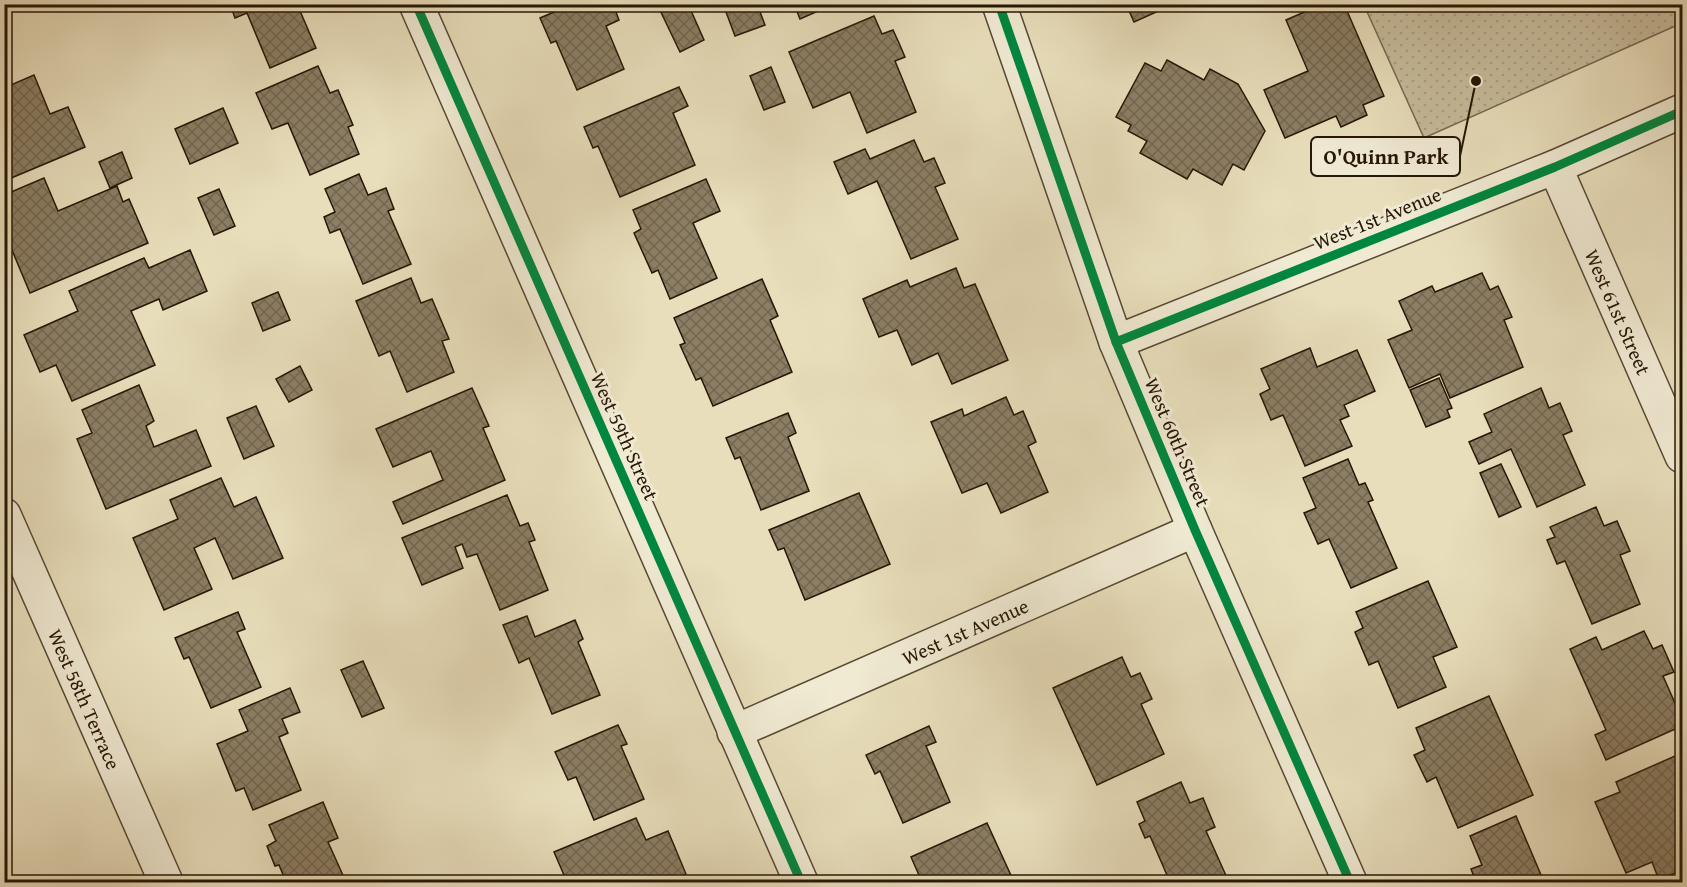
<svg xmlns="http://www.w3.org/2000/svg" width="1687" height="887" viewBox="0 0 1687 887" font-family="'Gentium Book Plus',serif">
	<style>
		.park { fill: url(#park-dots); stroke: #776a51; stroke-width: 1.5 }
		.building { fill: url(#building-cross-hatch); stroke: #271706; stroke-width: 1.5 }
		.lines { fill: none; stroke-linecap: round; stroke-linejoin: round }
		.minor-casing { stroke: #574933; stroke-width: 36 }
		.tertiary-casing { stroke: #574933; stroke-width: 36 }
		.minor { stroke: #f0ead3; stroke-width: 33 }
		.tertiary { stroke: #f0ead3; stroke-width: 33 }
		.cycleway-casing { stroke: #f0ead3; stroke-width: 13 }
		.cycleway { stroke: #00873e; stroke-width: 9 }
		.labels { text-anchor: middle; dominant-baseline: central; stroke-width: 6; stroke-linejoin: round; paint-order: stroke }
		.street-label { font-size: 20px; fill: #271706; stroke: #f0ead3 }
		.leader { fill: none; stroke: #271706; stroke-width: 2 }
		.callout-dot { fill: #271706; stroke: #f0ead3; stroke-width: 2 }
		.callout { fill: #f0ead3; stroke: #271706; stroke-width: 2 }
		.callout-label { font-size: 21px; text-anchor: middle; font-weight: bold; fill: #271706 }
	</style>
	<defs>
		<pattern id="park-dots" width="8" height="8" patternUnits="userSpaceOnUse" patternTransform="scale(1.5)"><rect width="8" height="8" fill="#c7bc9c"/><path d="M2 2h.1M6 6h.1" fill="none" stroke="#aba185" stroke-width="1.8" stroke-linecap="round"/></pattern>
		<pattern id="building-cross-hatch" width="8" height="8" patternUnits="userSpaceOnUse" patternTransform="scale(1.5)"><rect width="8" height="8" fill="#8b7e64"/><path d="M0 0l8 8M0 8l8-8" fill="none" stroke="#726650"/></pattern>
	</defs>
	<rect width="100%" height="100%" fill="#e8debb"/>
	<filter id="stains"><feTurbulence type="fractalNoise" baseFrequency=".00333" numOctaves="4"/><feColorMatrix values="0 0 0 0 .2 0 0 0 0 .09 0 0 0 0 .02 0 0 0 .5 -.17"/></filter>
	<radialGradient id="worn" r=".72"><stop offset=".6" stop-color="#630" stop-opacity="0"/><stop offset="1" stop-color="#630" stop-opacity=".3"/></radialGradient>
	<path class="park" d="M1364,5h318v18l-258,115z"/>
	<g class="building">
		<path d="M230,4h67l19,44 -46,20 -23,-55 -12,5z"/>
		<path d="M566,4h47l6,16 -13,6 18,43 -47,21 -21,-49 -5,2 -11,-25 26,-11z"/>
		<path d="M657,4h31l16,36 -24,12z"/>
		<path d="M723,4h34l8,21 -30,11z"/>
		<path d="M794,4h40l-34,15z"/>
		<path d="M1126,4h48l-40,18z"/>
		<path d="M1323,4h21l40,92 -21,9 4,10 -26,12 -5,-11 -51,22 -21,-48 44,-19 -22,-51z"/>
		<path d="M874,16l8,18 11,-4 6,13 6,14 -10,4 21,51 -49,21 -17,-41 -37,16 -24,-56z"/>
		<path d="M1167,60l37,20 6,-11 28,15 27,47 -21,39 -11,-6 -11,21 -29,-16 -6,10 -47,-26 7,-12 -19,-10 3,-6 -15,-8 29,-54 16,8z"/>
		<path d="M318,66l12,27 8,-3 15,35 -5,2 11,27 -49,21 -22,-52 -16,6 -16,-36z"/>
		<path d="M771,67l14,35 -21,8 -14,-34z"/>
		<path d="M34,75l16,39 18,-7 17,40 -81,34v-93z"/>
		<path d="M679,87l9,19 -15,7 22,52 -75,32 -22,-51 -5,2 -9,-21z"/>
		<path d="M223,108l15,35 -48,21 -15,-35z"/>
		<path d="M914,140l10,22 10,-4 11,25 -10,4 23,52 -47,20 -34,-78 -29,13 -14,-32 31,-13 5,10z"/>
		<path d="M122,152l10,26 -22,10 -11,-26z"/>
		<path d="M359,174l9,21 18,-7 8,21 -6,2 23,53 -48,20 -23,-55 -10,4 -6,-16 11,-5 -10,-23z"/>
		<path d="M44,178l14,33 59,-25 6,16 6,-3 19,44 -118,50 -21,-50 -5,2v-50z"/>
		<path d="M706,179l14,32 -27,12 24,55 -47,21 -12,-29 -6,3 -18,-40 7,-4 -8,-19z"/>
		<path d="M219,189l16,37 -21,9 -16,-37z"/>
		<path d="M190,250l17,41 -44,19 -4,-11 -28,12 24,54 -83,36 -16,-36 -16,7 -16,-37 54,-24 -9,-20 75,-33 5,10z"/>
		<path d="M956,268l8,20 11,-4 33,76 -56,24 -14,-31 -26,12 -15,-35 -18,7 -16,-38 44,-19 3,7z"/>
		<path d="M1482,273l8,17 8,-4 14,31 -8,3 19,47 -73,31 -10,-24 -31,14 -21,-48 24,-10 -13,-29 33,-15 3,6z"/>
		<path d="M411,278l10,25 11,-4 17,40 -7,2 12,31 -47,20 -17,-41 -11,5 -23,-55z"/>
		<path d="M762,279l16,37 -8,4 22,52 -79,34 -12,-28 -5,2 -16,-35 5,-2 -11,-25z"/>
		<path d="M278,292l12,28 -27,11 -11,-28z"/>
		<path d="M1310,348l7,19 40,-17 18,41 -31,14 5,11 -9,4 12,26 -47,20 -22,-51 -12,5 -11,-26 10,-5 -9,-20z"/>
		<path d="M300,366l12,24 -23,12 -13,-23z"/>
		<path d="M1439,378l13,30 -5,2 3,7 -24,10 -16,-37z"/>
		<path d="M139,385l15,36 -8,5 8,21 42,-17 15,36 -105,43 -29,-70 15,-6 -10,-23z"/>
		<path d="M472,388l17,38 -6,2 22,52 -102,44 -10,-22 50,-22 -12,-29 -38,16 -17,-38z"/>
		<path d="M1541,388l8,20 11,-5 12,28 -9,4 22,50 -48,22 -26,-58 -32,15 -10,-22 23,-10 -8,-18z"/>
		<path d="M1006,397l8,18 9,-4 13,31 -8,4 20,46 -47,21 -14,-30 -25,10 -31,-71 31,-13 2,7z"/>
		<path d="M256,406l18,40 -30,13 -17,-41z"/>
		<path d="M788,413l8,20 -8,4 21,54 -48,19 -21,-53 -5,2 -9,-21z"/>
		<path d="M1348,459l11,26 6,-2 8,17 -5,2 29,66 -46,20 -22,-49 -11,5 -14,-31 12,-5 -13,-30z"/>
		<path d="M1501,464l20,43 -22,10 -19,-44z"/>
		<path d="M221,478l13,29 22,-10 27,61 -50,21 -18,-41 -21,10 18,41 -48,21 -31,-72 45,-19 -8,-19z"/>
		<path d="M859,493l31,71 -85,36 -21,-52 -6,2 -9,-20z"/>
		<path d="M507,495l13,31 8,-3 7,17 -6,2 19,48 -48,20 -23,-56 -10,3 -5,-13 -7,3 8,21 -41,17 -20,-47z"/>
		<path d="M1596,507l8,19 13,-5 13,30 -10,4 20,49 -48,20 -27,-63 -8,3 -10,-24 8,-3 -5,-10z"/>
		<path d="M1428,581l29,66 -24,10 13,30 -48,21 -20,-47 -9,4 -14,-33 8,-4 -7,-16z"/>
		<path d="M238,612l7,17 -8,3 24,55 -50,21 -22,-51 -5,2 -9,-21z"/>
		<path d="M527,616l8,21 40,-17 8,19 -5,3 22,53 -48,19 -23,-56 -10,5 -16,-38z"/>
		<path d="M1644,631l9,18 9,-4 12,27 -11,4 19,43v7l-76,34 -11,-25 11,-5 -36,-81 26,-12 6,13z"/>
		<path d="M1122,657l9,20 9,-4 12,26 -11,5 23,50 -67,31 -44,-97z"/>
		<path d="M363,661l21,47 -22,9 -21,-47z"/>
		<path d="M290,688l10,24 -18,7 6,14 -9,4 22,53 -48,20 -9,-22 -8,3 -19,-47 31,-13 -9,-21z"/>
		<path d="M1489,696l44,99 -75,33 -22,-51 -9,5 -13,-27 11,-5 -9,-22z"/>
		<path d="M618,725l9,19 -6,2 23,53 -50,21 -18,-43 -8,3 -13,-28z"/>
		<path d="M929,726l7,16 -10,4 24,56 -47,21 -23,-52 -5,3 -9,-19z"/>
		<path d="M1682,753v117l-23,10 -7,-18 -26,11 -31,-71 25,-10 -4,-10z"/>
		<path d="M1181,782l9,21 13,-5 12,29 -9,4 22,49 -6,2h-52l-20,-46 -5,2 -6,-14 6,-3 -8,-19z"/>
		<path d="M323,802l15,36 -10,4 18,40h-60l-7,-17 -4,1 -8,-20 9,-5 -7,-16z"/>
		<path d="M1516,816l28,66h-68l-5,-13 11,-4 -12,-29z"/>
		<path d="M636,818l10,22 22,-9 18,43 -5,2 2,6h-116l-13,-30z"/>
		<path d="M987,823l27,59h-92l-11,-25z"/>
	</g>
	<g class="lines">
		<defs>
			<g id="minor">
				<path d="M416,4l385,878"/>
				<path id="s1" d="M1555,167l127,289"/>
				<path d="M1116,342l439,-175 127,-56"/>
				<path id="s2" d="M4,515l162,367"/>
				<path id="s3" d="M734,732l461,-202"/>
			</g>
			<path id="tertiary" d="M999,4l117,338 79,188 155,352"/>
		</defs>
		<use href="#minor" class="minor-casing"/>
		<use href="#tertiary" class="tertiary-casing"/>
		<use href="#minor" class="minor"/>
		<use href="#tertiary" class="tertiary"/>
		<defs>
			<g id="cycleway">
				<path d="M416,4l385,878"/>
				<path d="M999,4l117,338 79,188 155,352"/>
				<path d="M1116,342l439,-175 127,-56"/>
			</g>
		</defs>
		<use href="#cycleway" class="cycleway-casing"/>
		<use href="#cycleway" class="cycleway"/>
	</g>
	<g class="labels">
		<g class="street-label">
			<text transform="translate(1377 218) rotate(-22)">West 1st Avenue</text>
			<text stroke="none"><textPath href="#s1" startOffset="158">West 61st Street</textPath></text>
			<text transform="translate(625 436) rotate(66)">West 59th Street</text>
			<text transform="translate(1178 442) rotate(67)">West 60th Street</text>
			<text stroke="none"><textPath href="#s3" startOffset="252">West 1st Avenue</textPath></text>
			<text stroke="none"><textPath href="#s2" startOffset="201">West 58th Terrace</textPath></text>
		</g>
	</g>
	<path class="leader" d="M1476 81L1460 156"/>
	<circle class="callout-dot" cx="1476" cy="81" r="6"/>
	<rect class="callout" x="1311" y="137" width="149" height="39" rx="6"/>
	<g class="callout-label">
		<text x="1386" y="164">O'Quinn Park</text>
	</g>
	<rect width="1687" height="887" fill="none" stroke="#e8debb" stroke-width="24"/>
	<rect x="6" y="6" width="1675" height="875" fill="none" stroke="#271706" stroke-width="3"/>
	<rect x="12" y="12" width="1663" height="863" fill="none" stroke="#271706" stroke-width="1.5"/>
	<rect width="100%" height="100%" filter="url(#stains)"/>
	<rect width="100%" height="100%" fill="url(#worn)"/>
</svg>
